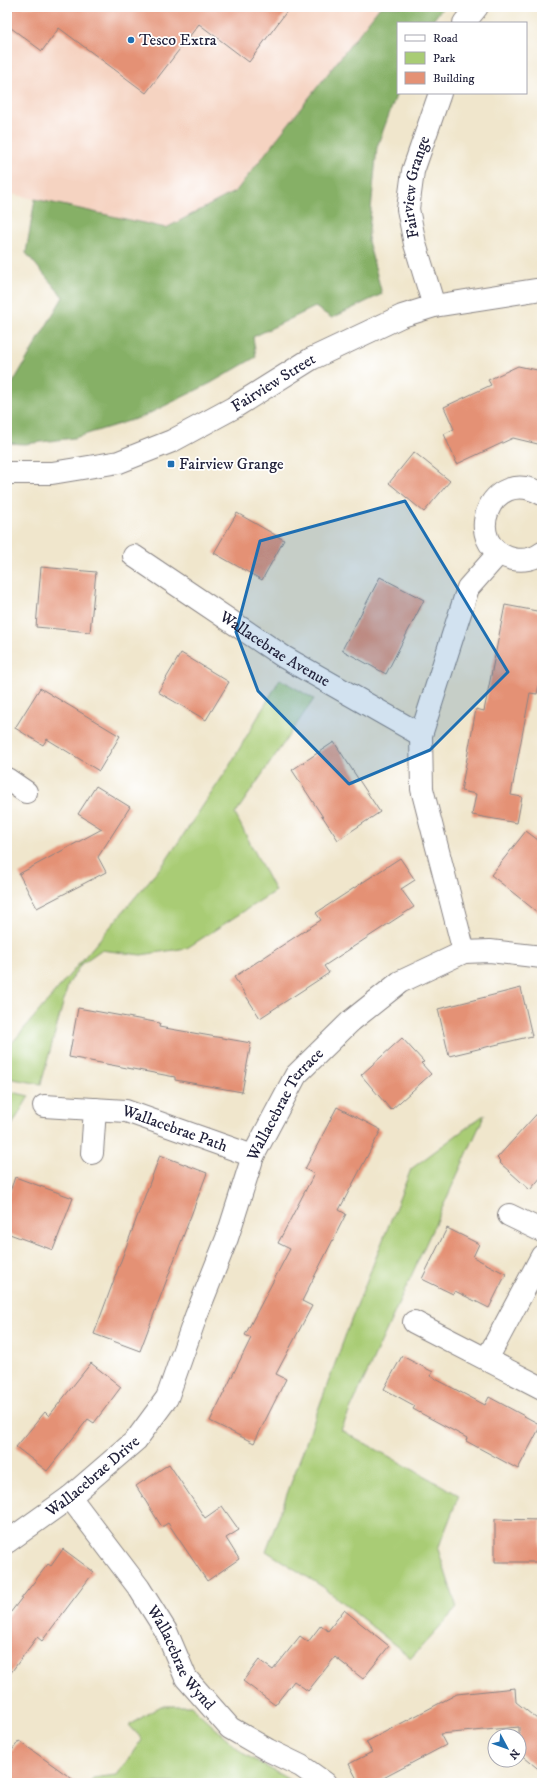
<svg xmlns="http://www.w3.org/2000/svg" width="549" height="1790" viewBox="0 0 549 1790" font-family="'IM FELL DW Pica',serif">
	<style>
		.built { fill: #f5d3c1 }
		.green { fill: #a9cc75; stroke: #667758 }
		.forest { fill: #86b066; stroke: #546950 }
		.building { fill: #e49175 }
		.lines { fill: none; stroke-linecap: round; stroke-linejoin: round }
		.minor-casing { stroke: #898484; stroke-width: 24 }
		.tertiary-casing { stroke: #898484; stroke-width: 24 }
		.minor { stroke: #fff; stroke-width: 22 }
		.tertiary { stroke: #fff; stroke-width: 22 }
		.marked { fill: #1f6fb2; fill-opacity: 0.2; stroke: #1f6fb2; stroke-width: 3; stroke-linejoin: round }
		.poi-dot { fill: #1f6fb2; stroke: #fff; stroke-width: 1.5 }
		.labels { text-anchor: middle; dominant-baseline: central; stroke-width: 3.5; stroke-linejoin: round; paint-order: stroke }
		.poi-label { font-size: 16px; fill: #22223b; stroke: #fff; text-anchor: start }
		.street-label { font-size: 16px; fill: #22223b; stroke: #fff }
	</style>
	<rect width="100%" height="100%" fill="#fff"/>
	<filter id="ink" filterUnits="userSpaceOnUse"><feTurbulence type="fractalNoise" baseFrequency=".025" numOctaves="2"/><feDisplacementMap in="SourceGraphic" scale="8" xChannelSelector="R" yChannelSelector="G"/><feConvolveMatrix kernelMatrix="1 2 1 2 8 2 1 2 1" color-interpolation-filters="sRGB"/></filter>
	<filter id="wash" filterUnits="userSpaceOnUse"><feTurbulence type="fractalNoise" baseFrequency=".012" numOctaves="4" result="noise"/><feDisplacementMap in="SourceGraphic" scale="16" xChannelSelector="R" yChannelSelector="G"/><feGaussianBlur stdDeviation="0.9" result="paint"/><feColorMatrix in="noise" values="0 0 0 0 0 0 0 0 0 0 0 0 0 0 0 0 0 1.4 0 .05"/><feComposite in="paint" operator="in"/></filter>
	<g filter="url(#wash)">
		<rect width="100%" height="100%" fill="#f0e6cc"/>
		<path class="built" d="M7,7h373l-144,184 -70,37 -159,-35z"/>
		<g class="green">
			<path d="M280,679l34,20 -79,115 40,77 -88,57 -46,7 -40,-5 -20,14 -13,21 -27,99 -28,-5 -6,-2v-28l158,-187 62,-92z"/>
			<path d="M7,1091l22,5 -22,38z"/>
			<path d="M485,1114l-144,316 118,65 -21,54 19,59 -46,50 -88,-71 -57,-36 84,-228 61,-154z"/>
			<path d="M161,1706h30l53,48 51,29h-205l3,-5 24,-3 25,-36 -13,-14z"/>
		</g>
		<path class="forest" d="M380,7h63l-12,16h-33v67l-21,57 -9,94 14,53 -50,24 -17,-11 -62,30 3,20 -45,26 -69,34 -68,21 -49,6 -18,-1v-50l56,-96 -37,-44 9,-54 131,29 70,-37z"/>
		<g id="blocks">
			<g class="building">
				<path d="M13,7h277l-41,55 -50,-38 -53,69 -87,-65 -17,23 -35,-26z"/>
				<path d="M518,366l24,5v74l-29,-7 -56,26 -13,-30 10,-5 -10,-22 47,-22 -3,-5z"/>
				<path d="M414,452l36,29 -26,31 -35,-29z"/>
				<path d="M237,513l47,27 -22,40 -48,-27z"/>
				<path d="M41,567l55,5 -6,60 -54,-5z"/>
				<path d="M380,577l44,23 -38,74 -44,-24z"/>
				<path d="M505,605l37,7v60l-5,22 -7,-1 -19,102 11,2 -5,26 -45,-8 4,-21 -15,-3 15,-82 8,2z"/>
				<path d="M181,653l48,29 -23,38 -48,-28z"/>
				<path d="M40,688l80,48 -21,35 -52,-32 -4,6 -28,-17z"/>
				<path d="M334,742l46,70 -42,28 -46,-70z"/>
				<path d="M96,786l34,21 -32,50 8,15 -69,36 -18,-34 83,-45 -24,-15z"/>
				<path d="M526,831l16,12v73l-51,-41z"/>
				<path d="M400,858l15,22 -14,9 13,18 -90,59 5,7 -69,45 -26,-41 87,-57 -5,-7z"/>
				<path d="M521,988l11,48 -83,20 -11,-47z"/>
				<path d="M78,1008l82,15 -1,4 92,16 -9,49 -67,-12v-3l-106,-20z"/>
				<path d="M402,1038l22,24 -3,1 10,11 -40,36 -30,-35z"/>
				<path d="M337,1107l44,23 -42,80 7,4 -44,87 10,5 -36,68 10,5 -32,64 -44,-22 41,-83 -6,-3 45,-86 -12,-6 36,-69 -9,-5z"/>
				<path d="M542,1108v68l-12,14 -30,-27 1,-1 -4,-4z"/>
				<path d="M160,1155l47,18 -67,178 -46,-17z"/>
				<path d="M15,1177l58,21 -20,52 -46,-17v-33z"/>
				<path d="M447,1228l32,16 -6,13 33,17 -17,34 -34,-17 -2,3 -31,-15z"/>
				<path d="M402,1356l31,16 -3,4 55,29 4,-8 52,28 -23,44 -52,-28 1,-3 -54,-29 2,-3 -31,-17z"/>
				<path d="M91,1363l30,24 -27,36 -6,-4 -41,52 -31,-24 29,-35 4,4z"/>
				<path d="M169,1464l36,54 17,-12 17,24 -13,8 13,21 -32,22 -39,-58 -6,4 -26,-41z"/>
				<path d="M495,1519l46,1 -1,42h-45z"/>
				<path d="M63,1549l31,23 -52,69 -5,-4 -30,41v-61l41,-53 3,2z"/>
				<path d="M344,1610l45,36 -26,33 -28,-22 -27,34 -14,-10 -19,24 -32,-24 16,-21 14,10 27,-34 8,6 13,-17 7,6z"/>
				<path d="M515,1688l1,14 26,21v49l-23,-19v-26l-79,7 6,11 -72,38h-15l-10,-19 23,-12 -6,-10 91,-48z"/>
				<path d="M19,1741l59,42h-71v-26z"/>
			</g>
		</g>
	</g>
	<g filter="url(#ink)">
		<use href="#blocks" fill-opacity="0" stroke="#898484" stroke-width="1"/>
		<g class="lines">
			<defs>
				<g id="minor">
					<path d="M464,23l13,-16"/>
					<path id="s1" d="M434,306l-19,-62 -7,-35 5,-38 27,-78"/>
					<path d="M542,494c-53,-30 -82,53 -29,65 10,2 21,0 29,-6"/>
					<path id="s2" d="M134,556l150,101 137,78"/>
					<path d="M7,779l19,13"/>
					<path d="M464,952l-42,-163 -1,-54 47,-147 31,-35"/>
					<path id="s3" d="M44,1106l82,5 127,45"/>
					<path d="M92,1153l3,-44"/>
					<path d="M509,1215l33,16"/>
					<path d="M414,1322l128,66"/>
					<path d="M487,1359l55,-103"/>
					<path id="s4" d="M70,1497l69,91 27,43 20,47 44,50 38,22 33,16 24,17"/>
					<path id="s5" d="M7,1542l63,-45 66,-57 31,-42 29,-82 31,-78 26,-82 43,-81 55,-54 49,-39 64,-30 26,-1 52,6"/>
				</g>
				<g id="tertiary">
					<path id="s6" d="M7,473h45l67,-11 53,-21 61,-33 78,-49 91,-43 32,-10 108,-17"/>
				</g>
			</defs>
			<use href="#minor" class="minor-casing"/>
			<use href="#tertiary" class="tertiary-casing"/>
			<use href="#minor" class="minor"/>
			<use href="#tertiary" class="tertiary"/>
		</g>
	</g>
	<path class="marked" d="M405,501l103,171 -78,78 -81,34 -91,-93 -22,-59 24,-91z"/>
	<g class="poi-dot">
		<circle cx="131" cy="40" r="4"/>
		<rect x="167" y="460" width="8" height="8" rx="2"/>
	</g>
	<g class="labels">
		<g class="poi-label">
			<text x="139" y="40">Tesco Extra</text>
			<text x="179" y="464">Fairview Grange</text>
		</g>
		<g class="street-label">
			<text stroke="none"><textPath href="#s1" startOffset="123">Fairview Grange</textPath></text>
			<text stroke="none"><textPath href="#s6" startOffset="287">Fairview Street</textPath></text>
			<text stroke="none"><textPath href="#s2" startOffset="169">Wallacebrae Avenue</textPath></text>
			<text stroke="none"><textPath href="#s5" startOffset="535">Wallacebrae Terrace</textPath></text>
			<text stroke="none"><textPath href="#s3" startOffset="134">Wallacebrae Path</textPath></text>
			<text stroke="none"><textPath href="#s5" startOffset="108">Wallacebrae Drive</textPath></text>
			<text stroke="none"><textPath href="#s4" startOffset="196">Wallacebrae Wynd</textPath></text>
		</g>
	</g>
	<rect width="549" height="1790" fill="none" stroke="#fff" stroke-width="24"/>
	<rect x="397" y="22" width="130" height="72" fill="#ffffff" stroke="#a7a7b1"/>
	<rect x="405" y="35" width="20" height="6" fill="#ffffff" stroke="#a7a7b1"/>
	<text x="433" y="42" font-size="12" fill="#22223b">Road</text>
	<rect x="405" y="52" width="20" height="12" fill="#a9cc75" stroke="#a7a7b1"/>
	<text x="433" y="62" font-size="12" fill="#22223b">Park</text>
	<rect x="405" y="72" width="20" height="12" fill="#e49175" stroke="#a7a7b1"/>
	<text x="433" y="82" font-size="12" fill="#22223b">Building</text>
	<g transform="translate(507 1748) rotate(131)"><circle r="19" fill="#ffffff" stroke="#a7a7b1"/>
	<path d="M0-3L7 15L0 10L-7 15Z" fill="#1f6fb2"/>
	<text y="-6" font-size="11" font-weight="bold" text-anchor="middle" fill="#22223b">N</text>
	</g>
</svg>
